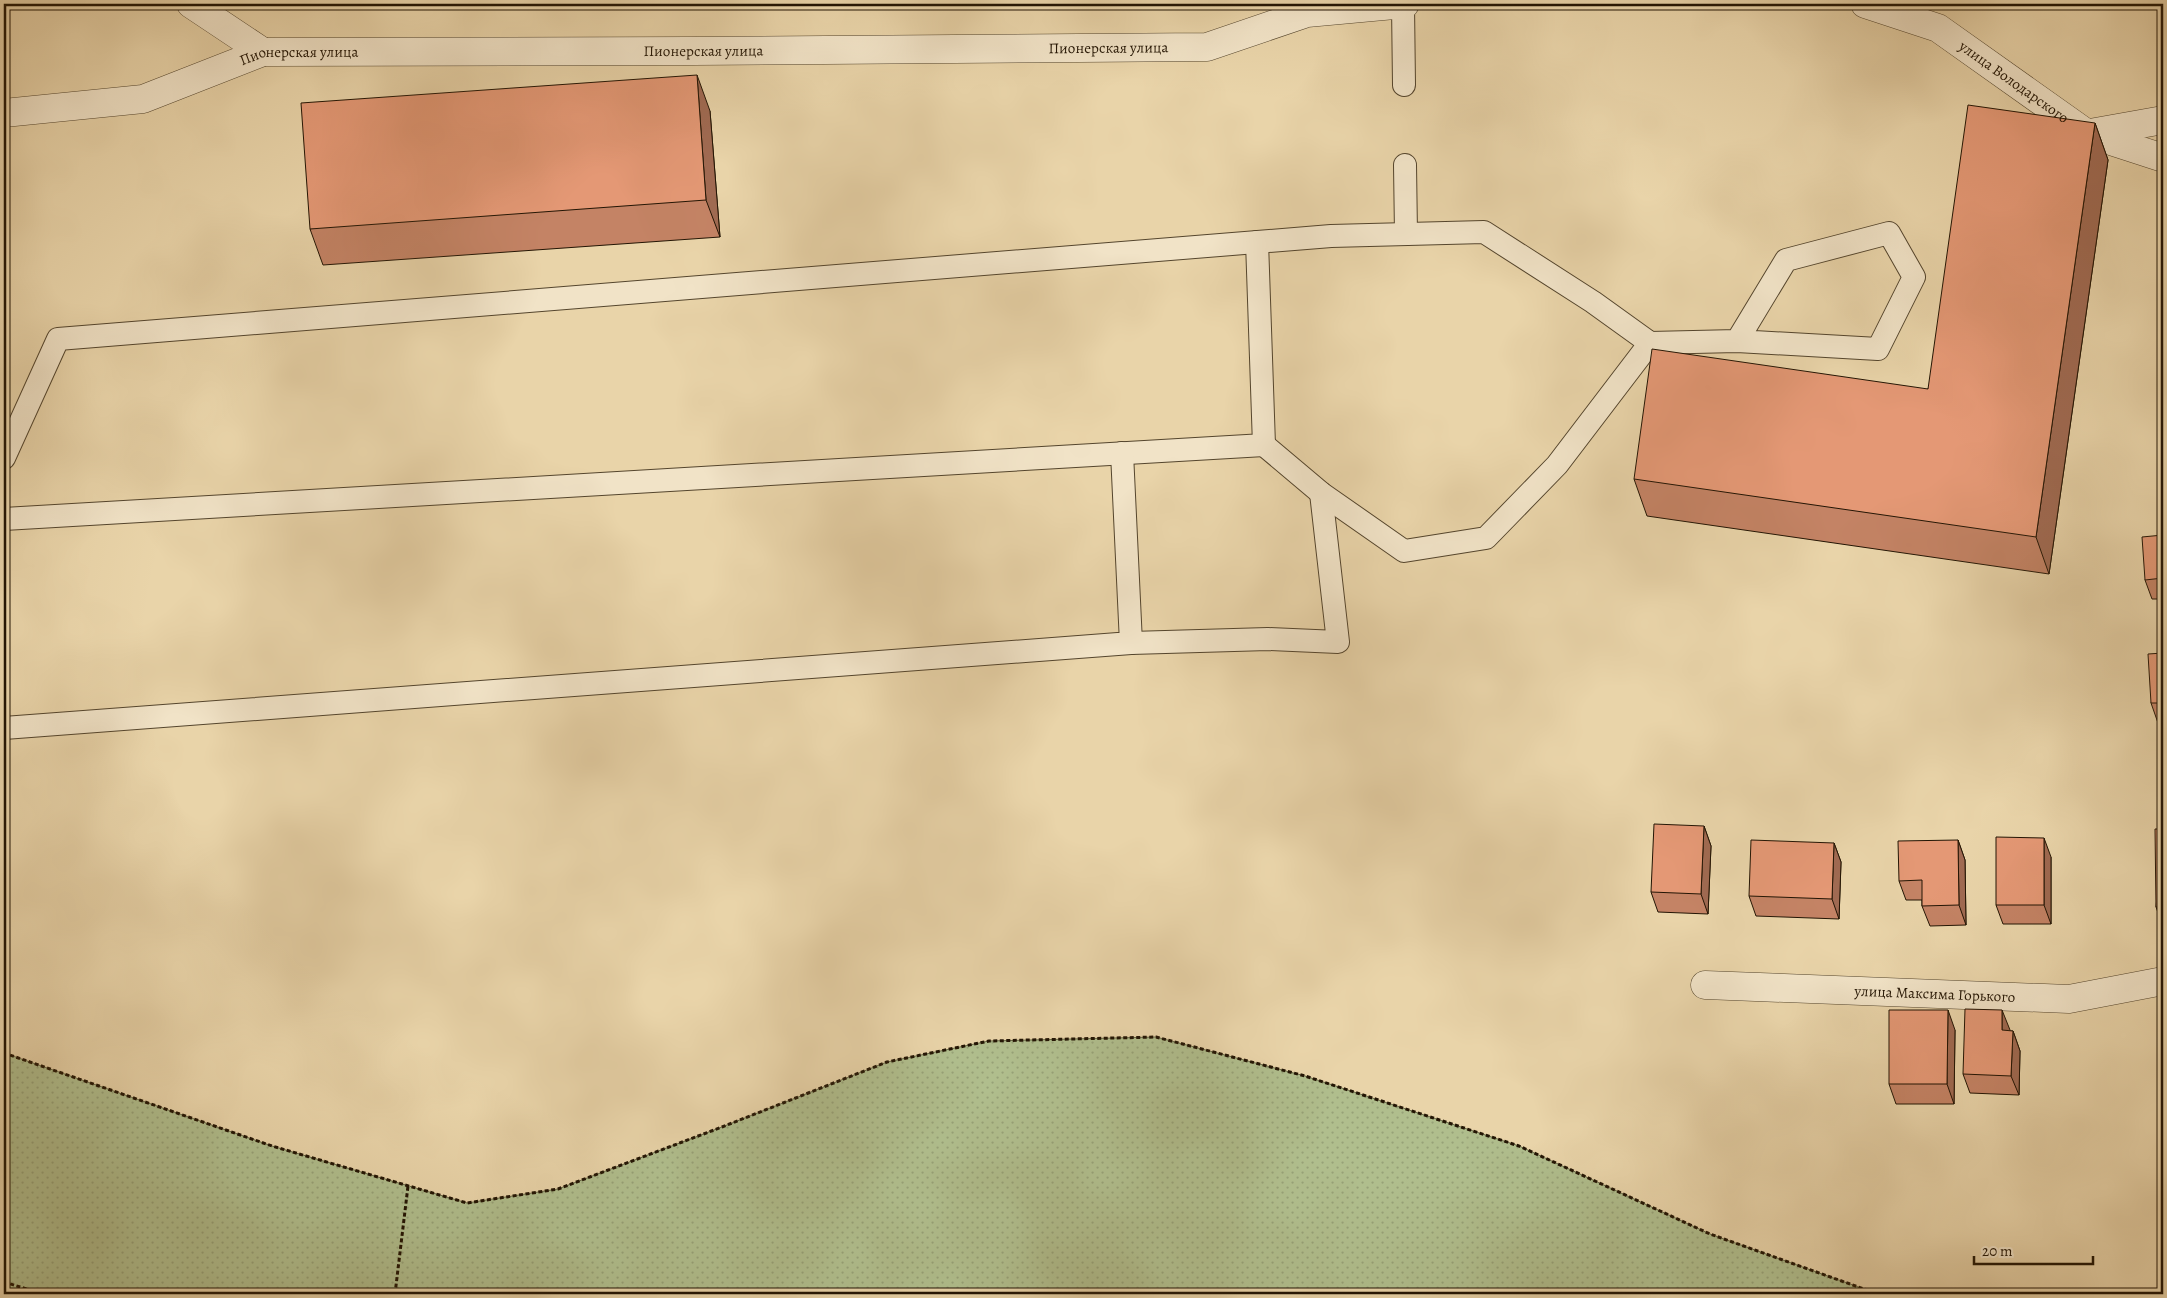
<svg xmlns="http://www.w3.org/2000/svg" width="2167" height="1298" viewBox="0 0 2167 1298" font-family="Alegreya,serif">
	<style>
		.garden { fill: url(#garden-dots); stroke: #6a6a48 }
		.lines { fill: none; stroke-linecap: round; stroke-linejoin: round }
		.service-casing { stroke: #54452d; stroke-width: 24 }
		.minor-casing { stroke: #54452d; stroke-width: 29 }
		.path { stroke: #231504; stroke-width: 3; stroke-dasharray: 4 2.5; stroke-linecap: butt }
		.service { stroke: #f1e3c7; stroke-width: 22 }
		.minor { stroke: #f1e3c7; stroke-width: 28 }
		.wall { fill: #c48365; stroke: #231504 }
		.shaded-wall { fill: #a06a52; stroke: #231504 }
		.building { fill: #e49875; stroke: #231504 }
		.labels { text-anchor: middle; dominant-baseline: central; stroke-width: 4; stroke-linejoin: round; paint-order: stroke }
		.street-label { font-size: 15px; fill: #231504; stroke: #f1e3c7 }
	</style>
	<defs>
		<pattern id="garden-dots" width="8" height="8" patternUnits="userSpaceOnUse" patternTransform="scale(1.25)"><rect width="8" height="8" fill="#b0be8d"/><path d="M2 2h.1M6 6h.1" fill="none" stroke="#97a278" stroke-width="1.8" stroke-linecap="round"/></pattern>
	</defs>
	<rect width="100%" height="100%" fill="#e9d4a9"/>
	<filter id="stains"><feTurbulence type="fractalNoise" baseFrequency=".004" numOctaves="4"/><feColorMatrix values="0 0 0 0 .2 0 0 0 0 .09 0 0 0 0 .02 0 0 0 .5 -.17"/></filter>
	<radialGradient id="worn" r=".72"><stop offset=".6" stop-color="#630" stop-opacity="0"/><stop offset="1" stop-color="#630" stop-opacity=".3"/></radialGradient>
	<path class="garden" d="M1156,1037l149,39 214,70 191,88 168,60h-1874v-241l268,93 195,57 91,-14 164,-62 165,-65 102,-21z"/>
	<g class="lines">
		<defs>
			<g id="service">
				<path d="M1403,5l1,80"/>
				<path d="M1405,165l1,69"/>
				<path d="M1264,445l57,48 83,58 82,-13 71,-73 93,-122"/>
				<path d="M4,458l54,-119 1273,-103 153,-4 109,70 57,41 87,-2 141,8 36,-72 -25,-44 -103,27 -49,81"/>
				<path d="M4,519l1260,-74 -7,-203"/>
				<path d="M1131,643l137,-4 70,3 -17,-149"/>
				<path d="M4,728l1127,-85 -9,-190"/>
			</g>
			<g id="minor">
				<path d="M191,4l72,48"/>
				<path id="s1" d="M1865,4l73,24 148,105 77,25"/>
				<path id="s2" d="M4,113l139,-14 120,-47 430,-1 514,-4 100,-34 98,-9"/>
				<path d="M2090,133l73,-13"/>
				<path id="s3" d="M1705,985l364,14 94,-18"/>
			</g>
		</defs>
		<use href="#service" class="service-casing"/>
		<use href="#minor" class="minor-casing"/>
		<g class="path">
			<path d="M4,1053l268,93 195,57 91,-14 164,-62 165,-65 102,-21 167,-4 149,39 214,70 191,88 168,60"/>
			<path d="M4,1282l39,12"/>
			<path d="M395,1294l13,-108"/>
		</g>
		<use href="#service" class="service"/>
		<use href="#minor" class="minor"/>
	</g>
	<g class="wall">
		<path d="M710,111l10,126 -397,28 -13,-36z"/>
		<path d="M2095,123l13,37 -59,414 -402,-58 -13,-37 294,-90z"/>
		<path d="M2163,535v64h-11l-7,-19z"/>
		<path d="M2163,653v70h-5l-7,-20z"/>
		<path d="M1704,826l7,20 -3,68 -50,-2 -7,-20z"/>
		<path d="M2163,829v98l-7,-20z"/>
		<path d="M1958,840l7,20 1,65 -36,1 -8,-20v-6h-16l-7,-19z"/>
		<path d="M1834,843l7,19 -2,57 -83,-3 -7,-20z"/>
		<path d="M2051,857v67h-48l-7,-19z"/>
		<path d="M2163,1011v80l-3,-8z"/>
		<path d="M1955,1030l-1,74h-58l-7,-20z"/>
		<path d="M2010,1031h3l7,20 -1,44 -49,-2 -7,-19z"/>
	</g>
	<g class="shaded-wall">
		<path d="M697,75l13,36 10,126 -14,-37z"/>
		<path d="M2095,123l13,37 -59,414 -13,-37z"/>
		<path d="M1704,826l7,20 -3,68 -7,-20z"/>
		<path d="M2044,838l7,19v67l-7,-19z"/>
		<path d="M1958,840l7,20 1,65 -7,-20z"/>
		<path d="M1834,843l7,19 -2,57 -7,-20z"/>
		<path d="M1948,1010l7,20 -1,74 -7,-20z"/>
		<path d="M2002,1010l8,20 -1,20 -7,-20z"/>
		<path d="M2013,1031l7,20 -1,44 -8,-19z"/>
	</g>
	<g class="building">
		<path d="M697,75l9,125 -396,29 -9,-126z"/>
		<path d="M1968,105l127,18 -59,414 -402,-58 18,-130 276,40z"/>
		<path d="M2163,535v43l-18,2 -3,-43z"/>
		<path d="M2163,653v50h-12l-3,-49z"/>
		<path d="M1654,824l50,2 -3,68 -50,-2z"/>
		<path d="M2155,829h8v78h-7z"/>
		<path d="M1996,837l48,1v67h-48z"/>
		<path d="M1751,840l83,3 -2,56 -83,-3z"/>
		<path d="M1958,840l1,65 -37,1v-26l-23,1 -1,-40z"/>
		<path d="M1965,1009l37,1v20l11,1 -2,45 -48,-2z"/>
		<path d="M1889,1010h59l-1,74h-58z"/>
		<rect x="2160" y="1011" width="3" height="72"/>
	</g>
	<g class="labels">
		<g class="street-label">
			<text stroke="none"><textPath href="#s2" startOffset="1114">Пионерская улица</textPath></text>
			<text stroke="none"><textPath href="#s2" startOffset="709">Пионерская улица</textPath></text>
			<text stroke="none"><textPath href="#s2" startOffset="304">Пионерская улица</textPath></text>
			<text stroke="none"><textPath href="#s1" startOffset="170">улица Володарского</textPath></text>
			<text stroke="none"><textPath href="#s3" startOffset="230">улица Максима Горького</textPath></text>
		</g>
	</g>
	<rect width="2167" height="1298" fill="none" stroke="#e9d4a9" stroke-width="20"/>
	<rect x="5" y="5" width="2157" height="1288" fill="none" stroke="#231504" stroke-width="2.5"/>
	<rect x="10" y="10" width="2147" height="1278" fill="none" stroke="#231504"/>
	<path d="M1974 1256v8h119v-8" fill="none" stroke="#231504" stroke-width="2.5"/>
	<text x="1982" y="1256" font-size="15" fill="#231504" stroke="#f1e3c7" stroke-width="4" paint-order="stroke">20 m</text>
	<rect width="100%" height="100%" filter="url(#stains)"/>
	<rect width="100%" height="100%" fill="url(#worn)"/>
</svg>
